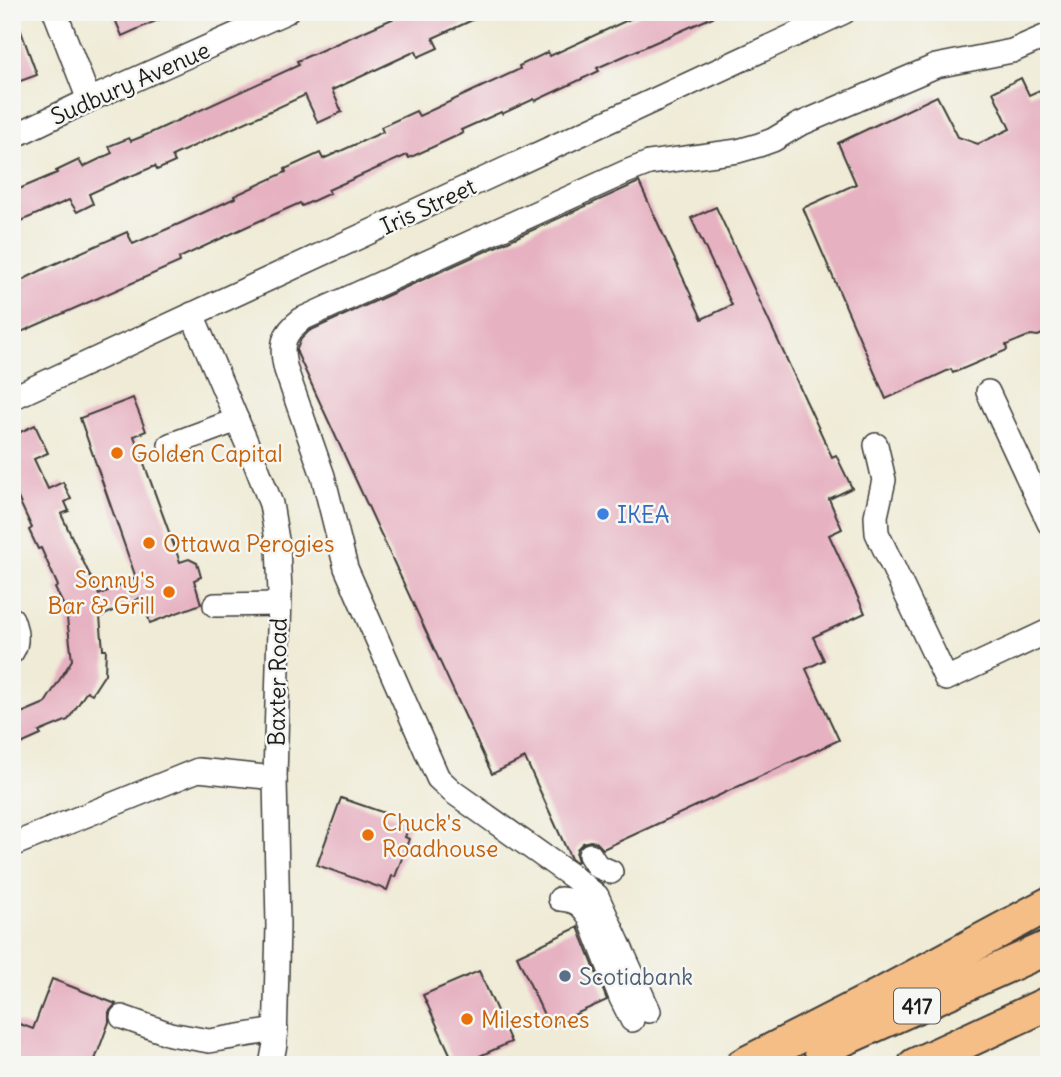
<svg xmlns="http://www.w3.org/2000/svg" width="1061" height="1077" viewBox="0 0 1061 1077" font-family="Delius,sans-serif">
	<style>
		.building { fill: #e6b1c1 }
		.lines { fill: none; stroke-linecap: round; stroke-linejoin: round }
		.minor-casing { stroke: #3c3b38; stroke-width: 26 }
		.highway-casing { stroke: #3c3b38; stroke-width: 37 }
		.minor { stroke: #fff; stroke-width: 23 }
		.highway { stroke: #f6be87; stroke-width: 33 }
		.food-dot { fill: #e8710a; stroke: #f6f6f2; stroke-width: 2.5 }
		.shop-dot { fill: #3f7fe0; stroke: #f6f6f2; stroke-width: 2.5 }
		.service-dot { fill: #5c6f8a; stroke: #f6f6f2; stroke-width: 2.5 }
		.labels { text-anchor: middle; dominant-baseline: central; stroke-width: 5; stroke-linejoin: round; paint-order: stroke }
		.shield { fill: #f6f6f2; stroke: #5d5d5c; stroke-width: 2 }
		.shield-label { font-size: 21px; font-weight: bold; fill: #1c1c1c }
		.street-label { font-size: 23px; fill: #1c1c1c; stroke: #f6f6f2 }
		.food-label { font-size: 23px; fill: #c56008; stroke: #f6f6f2; text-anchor: start }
		.shop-label { font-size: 23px; fill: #366cbe; stroke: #f6f6f2; text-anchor: start }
		.service-label { font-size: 23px; fill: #4e5e75; stroke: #f6f6f2; text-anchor: start }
	</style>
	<rect width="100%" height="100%" fill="#f6f6f2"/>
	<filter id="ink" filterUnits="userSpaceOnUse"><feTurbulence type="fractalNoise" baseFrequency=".0143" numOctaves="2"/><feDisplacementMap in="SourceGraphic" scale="14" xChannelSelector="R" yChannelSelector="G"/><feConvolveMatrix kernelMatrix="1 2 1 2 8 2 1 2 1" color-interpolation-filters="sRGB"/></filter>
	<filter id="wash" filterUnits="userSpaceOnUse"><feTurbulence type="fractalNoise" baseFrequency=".00686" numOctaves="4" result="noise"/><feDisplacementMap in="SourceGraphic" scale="28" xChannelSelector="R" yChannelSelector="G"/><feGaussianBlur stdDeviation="1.57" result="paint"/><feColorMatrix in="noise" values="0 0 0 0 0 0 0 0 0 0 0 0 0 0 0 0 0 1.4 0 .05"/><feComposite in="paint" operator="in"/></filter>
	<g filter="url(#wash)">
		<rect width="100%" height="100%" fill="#efebd6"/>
		<g id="blocks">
			<g class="building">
				<path d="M12,12h2l23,63 -25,9z"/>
				<path d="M112,12h64l-54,24z"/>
				<path d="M408,12h82l-57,26 5,10 -20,9 -2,-6 -84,39 10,22 -24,11 -13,-28 -133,61 3,6 -18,8 -2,-4 -31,13v-1l-35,16 4,10 -16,8 -8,-12 -57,25v-33l45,-19 -1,-2 23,-11 4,7 29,-14 -3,-7 20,-8 2,3 15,-6 153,-70 -2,-4z"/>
				<path d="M645,12h79l-127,56 2,3 -64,30 -1,-2 -32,15 -1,-2 -40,18 2,3 -54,25 -2,-3 -79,35 2,3 -28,13 -2,-3 -52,23 -69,32 1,4 -168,74v-51l38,-19 77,-34 6,12 48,-21 54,-25 -1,-2 52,-24 -1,-3 35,-16 3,6 60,-27 -2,-5 35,-16 3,5 101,-47 -1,-3 29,-14 2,4z"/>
				<path d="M1021,78l8,17 20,-9v245l-11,5 -7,-1 -25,10 1,5 -54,23 -2,-4 -65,30 -83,-191 53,-24 -18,-41 99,-47 21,41 20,7 32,-15 -17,-37z"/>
				<path d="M639,182l63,137 30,-14 -41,-87 25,-11 116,250 4,-2 16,33 -23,11 13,30 -13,6 36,78 -52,24 11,23 -18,9 33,71 -236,109 -7,-7 -6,-1 -7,2 -6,6 -1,6 2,6 -2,1 -5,-3 -46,-101 -33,16 -195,-421v-4l4,-10 8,-8z"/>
				<path d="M133,398l13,33 -12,5 46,126 9,-3 8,4 4,14 -7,3 7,24 -51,19 -8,-26 -42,20 3,32h3l-1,25 -13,20 -5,-3 -19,29 -29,12 2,3 -29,13v-31l33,-14 27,-43 -6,-50 -11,-22 3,-2 -17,-38 -3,1 -9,-19 3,-2 -20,-43v-49l23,-11 13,28 -14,6 14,30 15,-7 8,17 -6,3 4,9 -8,3 38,81 37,-17 -56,-160z"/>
				<path d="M341,798l70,24 -6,15 4,2 -14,38 -3,-1 -5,14 -70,-25z"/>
				<path d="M578,927l29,73 -58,26 -32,-70z"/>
				<path d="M479,971l32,71 -51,23h-5l-32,-70z"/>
				<path d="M52,979l64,25 -7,8v10l-16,43h-81v-44l21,8z"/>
			</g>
		</g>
	</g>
	<g filter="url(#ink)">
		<use href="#blocks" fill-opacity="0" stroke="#3c3b38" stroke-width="2"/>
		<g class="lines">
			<defs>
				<g id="minor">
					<path d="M55,12l34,88"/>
					<path d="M12,137l77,-37 197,-88"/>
					<path d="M192,314l64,151 15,39 7,42 2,47 -5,185 3,148 -3,118 -4,21"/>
					<path d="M988,392l61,131"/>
					<path d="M12,398l832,-386"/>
					<path d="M170,445l67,-25"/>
					<path d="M876,445l8,35 -8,36 1,17 69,146 103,-48"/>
					<path d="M215,605l64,-1"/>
					<path d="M12,619c4,11 7,23 0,33"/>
					<path d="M12,845l186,-75 77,8"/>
					<path d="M590,855l7,11 14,6"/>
					<path d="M560,899c15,1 21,5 29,17l32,82 11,22"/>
					<path d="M649,1011l-52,-115 -24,-19 -120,-85 -15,-14 -92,-210 -23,-92 -37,-106c-6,-24 -4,-36 16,-51l324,-147 23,-9 89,-12 21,-6 14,-5 25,-15 138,-59 76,-15 37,-16"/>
					<path d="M122,1017l48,17 39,7 67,-11"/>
				</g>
				<g id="highway">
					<path d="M821,1049l228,-102"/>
					<path d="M743,1065l141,-72 165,-89"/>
					<path d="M915,1065l134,-62"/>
				</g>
			</defs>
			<use href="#minor" class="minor-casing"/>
			<use href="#highway" class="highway-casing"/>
			<use href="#minor" class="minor"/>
			<use href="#highway" class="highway"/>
		</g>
	</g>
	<g class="food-dot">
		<circle cx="117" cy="453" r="7"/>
		<circle cx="149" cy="543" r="7"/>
		<circle cx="169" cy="592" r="7"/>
		<circle cx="368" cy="835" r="7"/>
		<circle cx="467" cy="1019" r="7"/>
	</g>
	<circle class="shop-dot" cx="603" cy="514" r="7"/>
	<circle class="service-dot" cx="565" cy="976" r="7"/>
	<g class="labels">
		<rect class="shield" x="894" y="988.5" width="46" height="35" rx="5"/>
		<g class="shield-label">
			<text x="917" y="1006">417</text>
		</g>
		<g class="street-label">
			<text transform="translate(130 83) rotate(-24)">Sudbury Avenue</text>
			<text transform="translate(428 206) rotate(-25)">Iris Street</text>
			<text transform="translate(277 682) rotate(-89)">Baxter Road</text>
		</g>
		<g class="food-label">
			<text x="131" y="453">Golden Capital</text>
			<text x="163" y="543">Ottawa Perogies</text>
			<text x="155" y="579" text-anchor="end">Sonny's<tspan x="155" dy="26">Bar &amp; Grill</tspan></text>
			<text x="382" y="822">Chuck's<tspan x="382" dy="26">Roadhouse</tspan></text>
			<text x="481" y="1019">Milestones</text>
		</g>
		<g class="shop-label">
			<text x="617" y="514">IKEA</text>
		</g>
		<g class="service-label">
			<text x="579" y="976">Scotiabank</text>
		</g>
	</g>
	<rect width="1061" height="1077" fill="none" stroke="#f6f6f2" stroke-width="42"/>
</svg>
